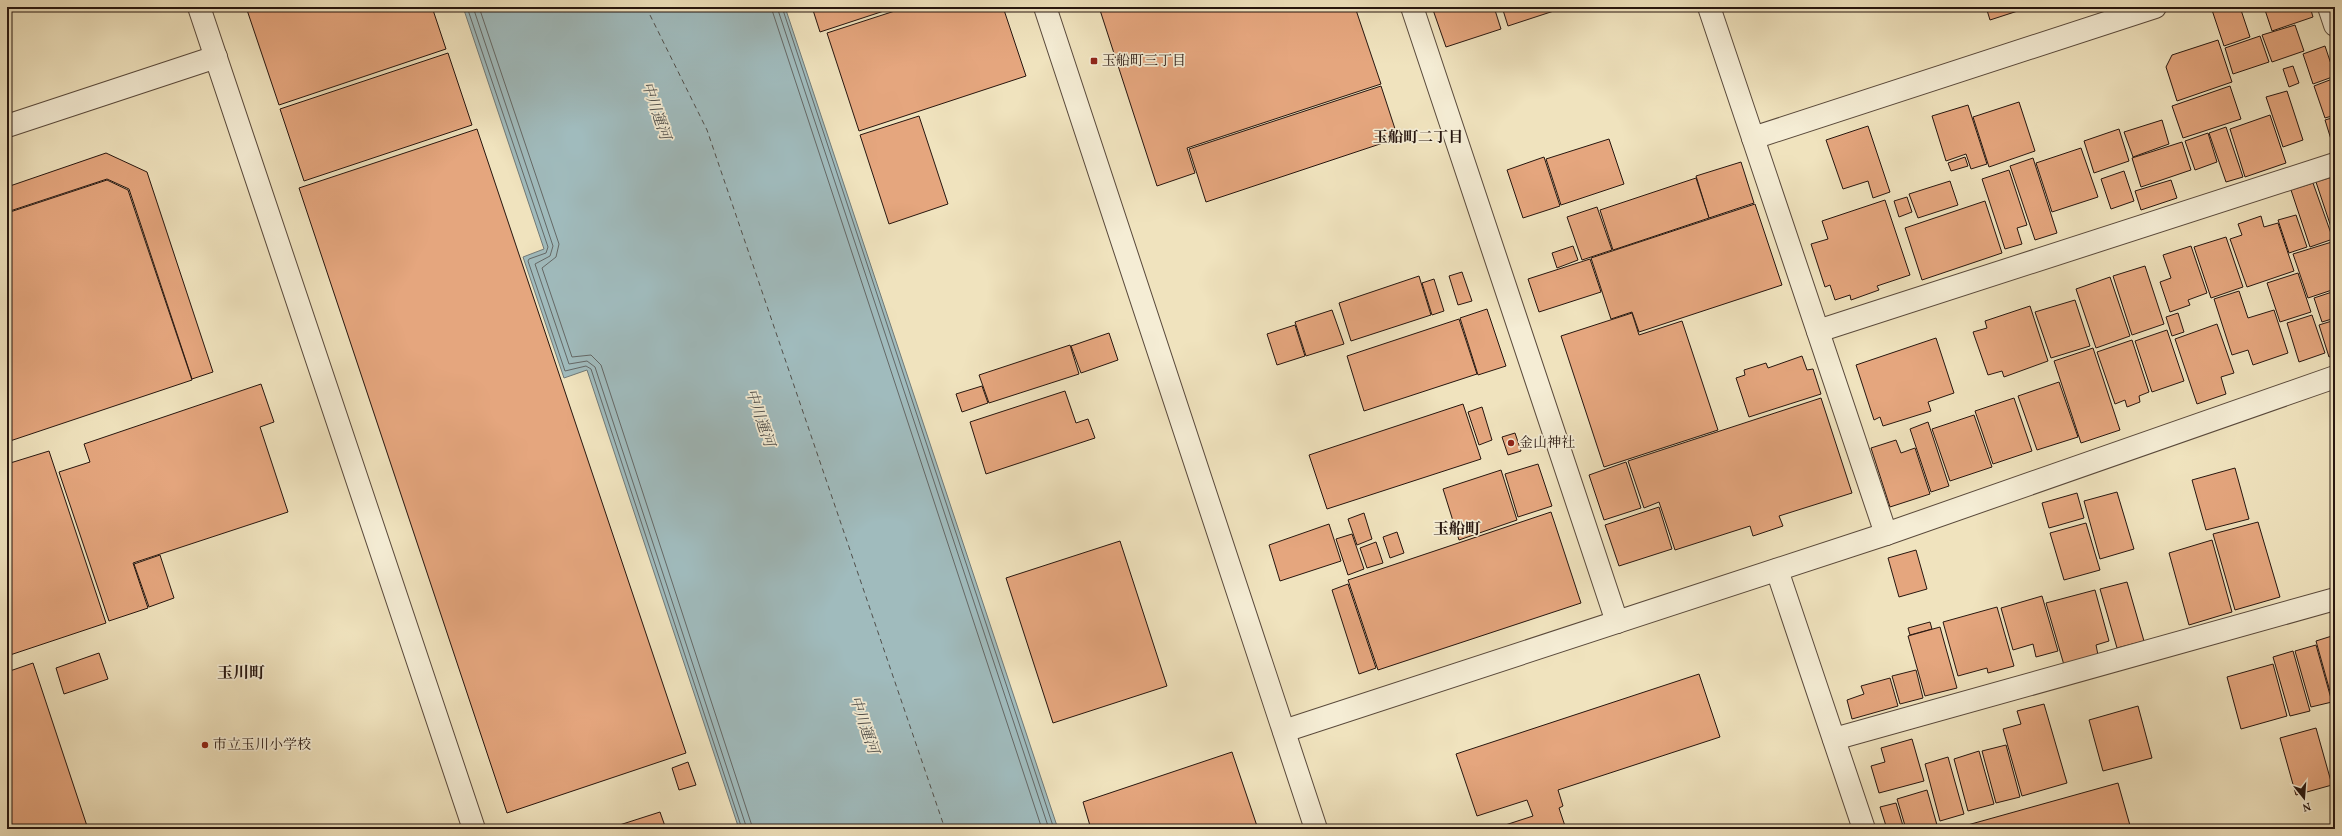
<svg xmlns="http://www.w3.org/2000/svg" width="2342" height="836" viewBox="0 0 2342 836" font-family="Vollkorn,'Noto Serif JP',serif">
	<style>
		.water { fill: #a0bbbd; stroke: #707977 }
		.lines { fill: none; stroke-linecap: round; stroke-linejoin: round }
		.shore { stroke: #646866; stroke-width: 1 }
		.ferry { stroke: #51504c; stroke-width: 1; stroke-dasharray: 5 4; stroke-linecap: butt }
		.building { fill: #e5a67e; stroke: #27160f }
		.minor-casing { stroke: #59493b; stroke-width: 24 }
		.minor { stroke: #f5edd5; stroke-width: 22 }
		.poi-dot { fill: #8f2418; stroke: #f5edd5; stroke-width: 1.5 }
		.labels { text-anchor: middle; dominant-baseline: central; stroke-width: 3.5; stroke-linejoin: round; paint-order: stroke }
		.poi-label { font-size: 14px; fill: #27160f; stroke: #f5edd5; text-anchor: start }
		.water-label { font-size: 15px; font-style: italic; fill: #51504c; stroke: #f5edd5 }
		.neighbourhood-label { font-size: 15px; font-weight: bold; fill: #27160f; stroke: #f5edd5 }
		.quarter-label { font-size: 16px; font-weight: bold; fill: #27160f; stroke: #f5edd5 }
	</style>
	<rect width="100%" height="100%" fill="#f0e3be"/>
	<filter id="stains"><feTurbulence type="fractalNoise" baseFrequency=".005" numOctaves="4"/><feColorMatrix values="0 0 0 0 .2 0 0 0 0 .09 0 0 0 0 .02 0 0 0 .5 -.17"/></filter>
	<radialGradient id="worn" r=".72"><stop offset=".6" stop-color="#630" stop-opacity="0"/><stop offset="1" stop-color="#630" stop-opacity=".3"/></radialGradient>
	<path class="water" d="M463,7h322l273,822h-319l-152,-459 -23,8 -41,-121 21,-8z"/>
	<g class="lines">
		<g class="shore">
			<path d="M467,7l81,240 -2,6 -17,6 -1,2 37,110 21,-5 5,3 151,460"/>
			<path d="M473,7l80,239 -3,10 -15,8 34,100 18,-3 8,6 152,462"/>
			<path d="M479,7l80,237 -3,13 -14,11 30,89 19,-2 10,10 152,464"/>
			<path d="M771,7l271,822"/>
			<path d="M777,7l272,822"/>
			<path d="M782,7l272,822"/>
		</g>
		<path class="ferry" d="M646,7l61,123 238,699"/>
	</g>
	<g class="building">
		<path d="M246,7h186l14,42 -167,56z"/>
		<path d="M812,7h84l-76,25z"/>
		<path d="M907,7h96l23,69 -167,55 -32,-98z"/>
		<path d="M1099,7h256l26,77 -194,64 8,25 -38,13z"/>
		<path d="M1432,7h62l7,22 -55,18z"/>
		<path d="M1502,7h64l-58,19z"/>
		<path d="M1986,7h44l-40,13z"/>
		<path d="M2211,7h29l10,30 -26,9z"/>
		<path d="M2264,7h46l3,10 -41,14z"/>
		<path d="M2295,25l9,26 -32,11 -10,-27z"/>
		<path d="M2260,36l9,26 -36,12 -8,-26z"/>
		<path d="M2218,40l14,42 -55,19 -11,-34 6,-12z"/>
		<path d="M2325,46l10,30 -22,8 -10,-30z"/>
		<path d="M448,53l24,72 -168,56 -24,-72z"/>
		<path d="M2293,66l6,17 -10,4 -6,-18z"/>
		<path d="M2335,78v37l-10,3 -11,-32z"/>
		<path d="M1381,86l17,52 -192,64 -17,-53z"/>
		<path d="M2230,86l11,33 -58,19 -11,-32z"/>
		<path d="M2287,91l16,49 -20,7 -17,-50z"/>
		<path d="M2019,102l16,49 -46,16 -16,-50z"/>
		<path d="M1968,105l19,59 -16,5 -5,-15 -20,7 -14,-45z"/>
		<path d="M2270,115l16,48 -41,14 -15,-48z"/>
		<path d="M919,116l29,88 -59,20 -29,-89z"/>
		<path d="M2335,117v31l-1,1 -9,-29z"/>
		<path d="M2162,120l7,24 -36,13 -9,-25z"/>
		<path d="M1868,126l22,66 -17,6 -5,-17 -25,8 -17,-49z"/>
		<path d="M2226,127l17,50 -17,5 -17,-49z"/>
		<path d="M477,129l209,624 -179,60 -208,-625z"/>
		<path d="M2119,129l10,32 -35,12 -10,-32z"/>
		<path d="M2208,133l9,29 -22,8 -10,-29z"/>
		<path d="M1609,139l15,45 -63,21 -15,-46z"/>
		<path d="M2182,142l9,28 -50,17 -9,-29z"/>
		<path d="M2081,148l17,49 -46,15 -16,-49z"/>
		<path d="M106,153l41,19 66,200 -21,7 -63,-190 -22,-10 -100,33v-25z"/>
		<path d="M1544,157l16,49 -37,12 -16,-48z"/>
		<path d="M1965,157l3,9 -17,5 -3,-8z"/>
		<path d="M2033,158l24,75 -22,7 -25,-74z"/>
		<path d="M1741,162l13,41 -45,15 -13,-42z"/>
		<path d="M2009,170l18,55 -10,3 5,16 -17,5 -23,-70z"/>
		<path d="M2124,171l10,30 -23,8 -10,-30z"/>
		<path d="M2335,176v63l-19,-57z"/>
		<path d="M1696,178l13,40 -96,32 -13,-40z"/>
		<path d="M107,180l21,10 64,190 -185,62v-229z"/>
		<path d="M2171,180l6,18 -36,12 -6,-19z"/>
		<path d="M1950,181l8,24 -40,13 -9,-24z"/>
		<path d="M2313,183l20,56 -23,8 -19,-57z"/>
		<path d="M1907,197l5,15 -13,5 -5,-16z"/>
		<path d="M1885,200l25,75 -33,11 2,4 -28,10 -1,-5 -15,5 -5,-15 -5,2 -14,-43 17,-5 -6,-18z"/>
		<path d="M1985,201l17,52 -80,27 -17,-52z"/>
		<path d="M1755,204l27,81 -143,47 -7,-20 -21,7 -20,-61z"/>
		<path d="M1597,207l15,43 -30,10 -15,-43z"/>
		<path d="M2296,215l11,32 -18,6 -11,-33z"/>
		<path d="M2261,216l3,11 14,-4 16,48 -47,16 -17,-48 12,-4 -4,-11z"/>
		<path d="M2226,237l17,50 -32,11 -17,-51z"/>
		<path d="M2335,241v48l-27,9 -15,-44z"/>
		<path d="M1573,246l5,14 -21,8 -5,-15z"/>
		<path d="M2191,246l16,47 -19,7 2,5 -20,7 -10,-30 11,-4 -8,-23z"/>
		<path d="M1590,259l11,33 -62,20 -11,-33z"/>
		<path d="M2145,266l19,58 -32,11 -19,-59z"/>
		<path d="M1462,272l10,29 -14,4 -9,-29z"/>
		<path d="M2298,273l13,39 -31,10 -13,-39z"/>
		<path d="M1419,276l12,39 -80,26 -12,-38z"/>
		<path d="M2110,277l20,59 -34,12 -20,-59z"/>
		<path d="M1434,279l10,32 -12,4 -10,-32z"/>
		<path d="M2239,291l9,27 26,-8 14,43 -35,12 -5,-15 -16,5 -18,-56z"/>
		<path d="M2335,291v27l-13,4 -8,-24z"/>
		<path d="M2075,300l15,46 -39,12 -16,-46z"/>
		<path d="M2030,306l18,55 -44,16 -2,-6 -14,4 -15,-43 14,-4 -2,-7z"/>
		<path d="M1487,309l19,57 -28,9 -18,-57z"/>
		<path d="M1332,310l12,34 -38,12 -11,-34z"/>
		<path d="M1632,313l7,22 43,-14 36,109 -114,37 -43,-131z"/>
		<path d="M2178,313l6,19 -12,4 -6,-19z"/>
		<path d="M2312,315l13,38 -26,9 -12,-39z"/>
		<path d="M1459,319l18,55 -113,37 -17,-55z"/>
		<path d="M2335,320v35l-6,2 -10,-32z"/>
		<path d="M2217,324l17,49 -13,4 5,17 -29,10 -22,-65z"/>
		<path d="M1295,325l10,31 -28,9 -10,-31z"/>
		<path d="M2167,330l17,51 -32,11 -17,-51z"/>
		<path d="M1109,333l9,27 -37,13 -10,-27z"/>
		<path d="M1936,338l18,55 -26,9 3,9 -48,15 -3,-9 -6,3 -18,-55z"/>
		<path d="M2132,340l17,52 -10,4 1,6 -13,5 -2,-7 -10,4 -18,-52z"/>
		<path d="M1070,345l9,29 -90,29 -10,-28z"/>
		<path d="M2093,348l27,82 -39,13 -27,-82z"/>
		<path d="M1802,356l5,14 6,-1 8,25 -72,23 -13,-39 9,-3 -1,-5 22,-7 2,5z"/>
		<path d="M2059,382l19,55 -41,13 -19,-54z"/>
		<path d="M261,384l13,38 -14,5 28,85 -155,51 15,45 -39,13 -50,-149 31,-10 -6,-18z"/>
		<path d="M982,386l6,17 -26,9 -6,-18z"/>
		<path d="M1065,391l11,32 12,-4 7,19 -109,36 -16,-52z"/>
		<path d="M1821,398l31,95 -73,23 4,10 -30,10 -3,-10 -75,24 -16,-48 -15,6 -16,-47z"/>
		<path d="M2014,398l18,53 -39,13 -18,-53z"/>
		<path d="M1463,404l18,55 -154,50 -18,-54z"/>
		<path d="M1482,407l10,33 -13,5 -11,-33z"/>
		<path d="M1974,415l18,52 -42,14 -18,-52z"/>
		<path d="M1928,422l21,64 -18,6 -21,-63z"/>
		<path d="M1515,433l6,18 -13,4 -6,-18z"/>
		<path d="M1896,440l5,13 14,-5 15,46 -40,13 -19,-59z"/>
		<path d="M49,451l57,172 -99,33v-192z"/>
		<path d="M1626,462l15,46 -37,12 -15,-45z"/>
		<path d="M1538,464l14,42 -34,11 -13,-43z"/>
		<path d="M2235,468l14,51 -43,11 -14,-50z"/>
		<path d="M1501,470l16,50 -58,20 -16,-51z"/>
		<path d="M2117,492l17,57 -34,10 -16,-58z"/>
		<path d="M2077,493l7,25 -35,10 -7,-25z"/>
		<path d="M1659,507l13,42 -53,17 -14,-41z"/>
		<path d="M1551,512l30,91 -203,67 -30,-90z"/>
		<path d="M1364,513l8,26 -15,6 -9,-26z"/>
		<path d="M2258,522l22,75 -45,13 -22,-76z"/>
		<path d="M2086,523l14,47 -36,10 -14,-47z"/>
		<path d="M1329,524l12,37 -61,20 -11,-36z"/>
		<path d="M1397,532l7,21 -14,5 -7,-21z"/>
		<path d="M1352,534l12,35 -16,6 -12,-36z"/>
		<path d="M2212,540l20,72 -43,13 -20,-72z"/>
		<path d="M1120,541l47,145 -114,37 -47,-145z"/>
		<path d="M1376,542l7,21 -16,5 -7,-20z"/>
		<path d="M1916,550l11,39 -28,8 -11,-39z"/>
		<path d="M160,555l14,43 -25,9 -15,-43z"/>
		<path d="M2127,582l17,59 -27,7 -17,-59z"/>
		<path d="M1348,584l28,84 -17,6 -27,-84z"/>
		<path d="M2095,590l14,51 -13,4 2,10 -34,10 -18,-62z"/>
		<path d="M2042,596l16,55 -22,6 -3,-13 -20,6 -12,-42z"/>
		<path d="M1997,607l17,59 -26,7 -1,-5 -29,8 -15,-54z"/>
		<path d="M1930,622l2,7 -22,6 -2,-7z"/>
		<path d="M1940,627l17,61 -32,8 -17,-60z"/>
		<path d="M2335,635v59l-4,1 -15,-54z"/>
		<path d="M2316,645l16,57 -21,5 -16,-56z"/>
		<path d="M2293,651l17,60 -20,5 -17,-59z"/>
		<path d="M99,653l9,26 -44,15 -8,-26z"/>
		<path d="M33,663l55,166h-81v-157z"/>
		<path d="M2273,664l14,52 -46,13 -14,-52z"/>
		<path d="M1916,670l7,28 -23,6 -8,-28z"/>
		<path d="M1699,674l21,63 -162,53 5,16 -4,2 7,21h-73l40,-13 -6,-16 -50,16 -21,-62z"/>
		<path d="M1890,678l8,28 -46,13 -5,-19 17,-6 -3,-8z"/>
		<path d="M2044,704l23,79 -45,13 -19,-67 18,-5 -4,-13z"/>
		<path d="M2138,706l14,52 -49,13 -14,-51z"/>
		<path d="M2316,728l16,57 -36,10 -16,-57z"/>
		<path d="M1912,739l12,42 -45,12 -8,-27 14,-4 -4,-14z"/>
		<path d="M2006,745l14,52 -24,6 -14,-52z"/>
		<path d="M1979,751l15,53 -26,7 -14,-52z"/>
		<path d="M1232,752l26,77h-167l-8,-27z"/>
		<path d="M1948,757l16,57 -24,7 -15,-57z"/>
		<path d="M688,762l8,23 -17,5 -7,-22z"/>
		<path d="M2118,783l13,46h-166l-1,-3z"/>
		<path d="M1927,790l10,35 -15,4h-16l-9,-30z"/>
		<path d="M1896,803l8,26h-17l-7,-22z"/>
		<path d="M660,812l6,17h-59z"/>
	</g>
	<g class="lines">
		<defs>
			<g id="minor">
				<path d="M199,7l275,822"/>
				<path d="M1045,7l271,822"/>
				<path d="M1412,7l205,615"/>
				<path d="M1709,7l177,527"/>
				<path d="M2329,7l6,18"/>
				<path d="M7,126l209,-69"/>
				<path d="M1753,138l402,-131"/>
				<path d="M1818,331l517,-167"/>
				<path d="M1777,570l87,259"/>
				<path d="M1284,731l602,-197 449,-157"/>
				<path d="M1834,739l501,-140"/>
			</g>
		</defs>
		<use href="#minor" class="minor-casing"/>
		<use href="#minor" class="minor"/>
	</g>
	<g class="poi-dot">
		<rect x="1090" y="57" width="8" height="8" rx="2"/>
		<circle cx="1511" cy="443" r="4"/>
		<circle cx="205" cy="745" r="4"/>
	</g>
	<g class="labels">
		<g class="poi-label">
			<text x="1102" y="61">玉船町三丁目</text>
			<text x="1519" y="443">金山神社</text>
			<text x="213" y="745">市立玉川小学校</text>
		</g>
		<g class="water-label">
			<text transform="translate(655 111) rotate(71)">中川運河</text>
			<text transform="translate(759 418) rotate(71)">中川運河</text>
			<text transform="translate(863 725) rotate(71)">中川運河</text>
		</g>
		<g class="neighbourhood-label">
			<text x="1418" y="138">玉船町二丁目</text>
		</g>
		<g class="quarter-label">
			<text x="1457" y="530">玉船町</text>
			<text x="241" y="674">玉川町</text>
		</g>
	</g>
	<rect width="2342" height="836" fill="none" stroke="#f0e3be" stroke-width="24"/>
	<rect x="8" y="8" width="2326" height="820" fill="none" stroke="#27160f" stroke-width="2"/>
	<rect x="12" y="12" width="2318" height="812" fill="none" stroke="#27160f"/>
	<g transform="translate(2304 798) rotate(163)" stroke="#f5edd5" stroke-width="3" paint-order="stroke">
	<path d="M0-3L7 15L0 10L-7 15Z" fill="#27160f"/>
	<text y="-6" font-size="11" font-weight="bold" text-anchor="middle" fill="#27160f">N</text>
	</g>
	<rect width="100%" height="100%" filter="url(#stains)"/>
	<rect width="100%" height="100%" fill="url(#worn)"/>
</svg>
